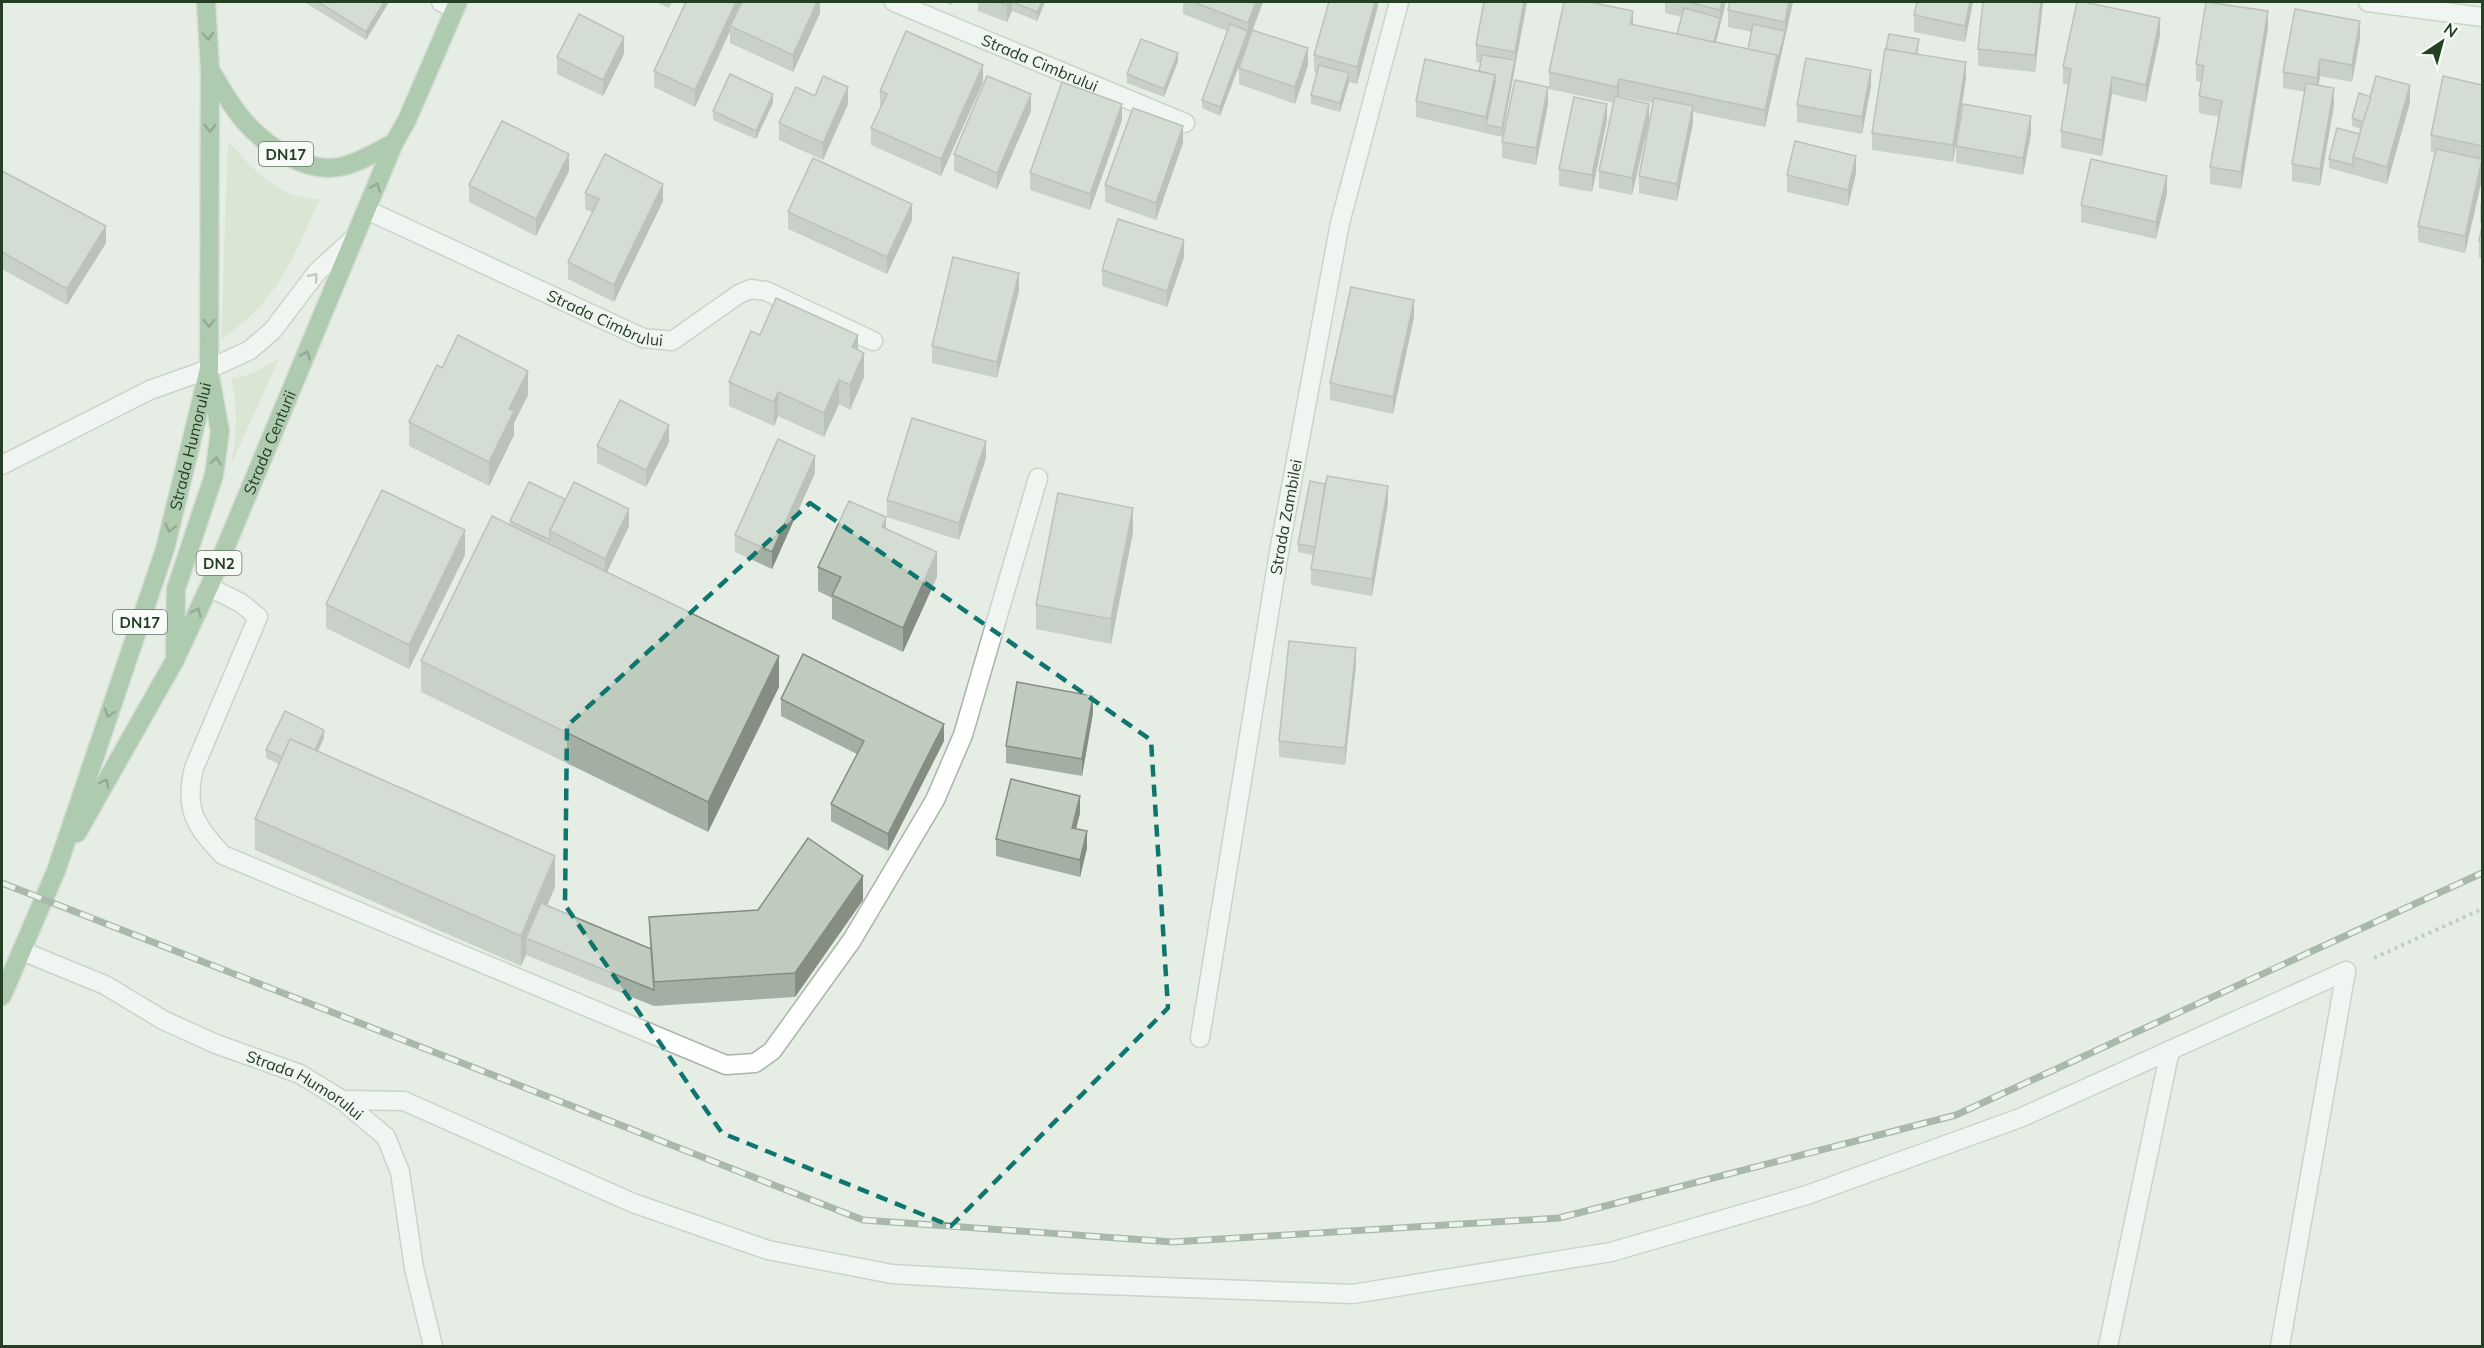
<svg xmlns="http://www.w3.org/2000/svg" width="2484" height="1348" viewBox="0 0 2484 1348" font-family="Mulish,sans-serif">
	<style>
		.green { fill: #cdddbf }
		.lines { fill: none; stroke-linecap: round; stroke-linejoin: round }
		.minor-casing { stroke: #a8b5a8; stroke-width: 21 }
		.major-casing { stroke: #c2c9c2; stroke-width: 21 }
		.path { stroke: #88af87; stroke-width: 4; stroke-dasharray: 3 4.5; stroke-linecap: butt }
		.minor { stroke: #fff; stroke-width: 18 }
		.major { stroke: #6ca06e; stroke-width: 18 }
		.rail-casing { stroke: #607a60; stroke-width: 7 }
		.rail { stroke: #f7faf6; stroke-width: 4.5; stroke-dasharray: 14; stroke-linecap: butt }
		.wall { fill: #a4afa3 }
		.shaded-wall { fill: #868e84 }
		.building { fill: #bfcbbd; stroke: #868e84; stroke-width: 1.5 }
		.oneway { stroke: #375737 }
		.oneway2 { stroke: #929f92 }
		.marked { fill: none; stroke: #0f766e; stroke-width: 4.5; stroke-dasharray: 12 8; stroke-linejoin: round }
		.labels { text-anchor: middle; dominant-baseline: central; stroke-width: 4.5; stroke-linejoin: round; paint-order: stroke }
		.shield { fill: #f7faf6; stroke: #647764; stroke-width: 1.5 }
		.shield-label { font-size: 15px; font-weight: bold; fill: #253f25 }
		.street-label { font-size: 16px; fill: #253f25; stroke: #f7faf6 }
	</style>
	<rect width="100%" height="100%" fill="#e6ede5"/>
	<g class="green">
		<path d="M228,141c26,29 51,59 92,58 -27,59 -42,103 -99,140z"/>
		<path d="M279,359l-48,106c5,-31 8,-56 0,-86l20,-5z"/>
	</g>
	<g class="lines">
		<defs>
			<g id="minor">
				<path d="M441,2l14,7"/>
				<path id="s1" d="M894,2l291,121"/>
				<path d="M2368,2l114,15"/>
				<path id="s2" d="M367,210l276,128 29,3 67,-47 12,-5 15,2 107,50"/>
				<path d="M2,465l148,-75 59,-21 41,-19 23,-20 44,-58 35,-32"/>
				<path d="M209,587l32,16 17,14 -64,151c-10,41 1,58 29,87l503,210 29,-2 17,-12 80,-111 83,-140 28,-65 75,-257"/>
				<path id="s3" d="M22,951l83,34 58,35 53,24 84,30 42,26 44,37 14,35 14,96 19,78"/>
				<path id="s4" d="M1200,1038l79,-486 61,-329 59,-221"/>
				<path d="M342,1100l62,1 229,102 135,47 124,24 158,9 303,11 258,-42 196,-57 213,-77 326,-147"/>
				<path d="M2108,1346l62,-296"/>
				<path d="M2280,1346l66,-375"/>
			</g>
			<g id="major">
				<path d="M210,70c11,17 22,38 36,53 22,24 59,50 93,44 19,-3 38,-16 55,-24"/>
				<path d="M175,654l1,-65 38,-114 6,-44 -10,-54"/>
				<path id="s5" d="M77,833l98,-173 34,-73 185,-444 13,-23 51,-118"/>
				<path id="s6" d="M2,996l54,-125 109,-322 44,-180 1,-299 -4,-68"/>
			</g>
		</defs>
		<use href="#minor" class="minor-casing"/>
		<use href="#major" class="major-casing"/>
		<path class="path" d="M2374,958l108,-49"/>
		<use href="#minor" class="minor"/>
		<use href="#major" class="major"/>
		<defs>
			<path id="rail" d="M2,883l861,337 310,22 386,-24 397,-103 526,-242"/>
		</defs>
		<use href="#rail" class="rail-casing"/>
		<use href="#rail" class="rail"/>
	</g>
	<g class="wall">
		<path d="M304,2h85l-23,38z"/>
		<path d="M655,2h17l-3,6z"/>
		<path d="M686,2h134v11l-27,59 -63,-29v-12l-35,76 -41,-20v-16z"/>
		<path d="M944,2h9l-1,3z"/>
		<path d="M978,2h67l-8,19 -25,-10 -5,11 -29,-11z"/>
		<path d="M1183,2h80l-43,114 -18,-8v-8l25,-69 -44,-17z"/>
		<path d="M1378,2v4l-21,78 -8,-2 -9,30 -29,-8v-9l6,-22 -3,-1v-17z"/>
		<path d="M1527,2l-25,135 -86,-20v-16l63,-30 2,-8 -5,-1v-17z"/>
		<path d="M1665,2h61l-10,40 32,7 4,-17 -24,-5v-17l65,-8 -28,125 -72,-15v11l-16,78 -38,-8v-17l14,-73 -34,-7 -1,1 31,24 -17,74 -33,-7v-17l15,-68 -65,-14v-17l84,-47 44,9 5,-17 -17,-4z"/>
		<path d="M1973,2l-8,40 -51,-10v-17z"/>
		<path d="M1983,2h60l-8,70 -57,-6v-17z"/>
		<path d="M2268,28l-27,161 -31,-5v-17l9,-50 -20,-4v-17l2,-14 -5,-1v-17z"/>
		<path d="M2160,35l-14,67 -34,-8 -10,62 -41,-8v-17l8,-46 -6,-1v-17z"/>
		<path d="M2360,38l-8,44 -32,-6 -2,10 16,19 -14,81 -28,-5v-17l13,-72 -22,-4v-16z"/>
		<path d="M1919,48l-1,6 48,24 -13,84 -81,-12v-17z"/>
		<path d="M624,54l-21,42 -46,-22v-17z"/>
		<path d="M1178,61l-14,36 -37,-14v-9z"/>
		<path d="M1308,65l-13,39 -56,-20v-16z"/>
		<path d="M983,82l-42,94 -70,-31v-17l9,-20v-17z"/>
		<path d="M2482,85v94l-17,74 -47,-11v-16l17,-73 -4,-1v-17z"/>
		<path d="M1871,86l-9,48 -65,-12v-17z"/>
		<path d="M815,96l33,8 -25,56 -44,-20v-17z"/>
		<path d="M2371,97l39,5 -23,82 -58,-16v-9l31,-25 1,-5 -9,-3v-8z"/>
		<path d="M773,103l-17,36 -43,-19v-9z"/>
		<path d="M1548,104l-12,61 -34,-7v-16z"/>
		<path d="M1031,111l-34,78 -43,-18v-17z"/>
		<path d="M1122,120l-32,90 -60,-20v-17z"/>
		<path d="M1607,120l-15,72 -33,-6v-17z"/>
		<path d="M2031,133l-8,42 -67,-12v-17z"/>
		<path d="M1183,143l-27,77 -51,-18v-17z"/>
		<path d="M2,171l104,72 -39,62 -65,-36z"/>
		<path d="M569,171l-33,65 -67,-34v-17z"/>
		<path d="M1856,173l-8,33 -61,-14v-17z"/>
		<path d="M585,193l78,8 -49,101 -46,-23v-17l24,-50 -7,-3z"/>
		<path d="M2167,193l-11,46 -75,-17v-17z"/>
		<path d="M2482,197v27l-2,-1v-17z"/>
		<path d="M788,212l124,8 -25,54 -99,-45z"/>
		<path d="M2482,226v32h-3v-17z"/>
		<path d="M1184,257l-17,50 -65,-21v-16z"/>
		<path d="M1019,290l-22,88 -65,-15v-17z"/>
		<path d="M1414,317l-21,97 -63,-14v-17z"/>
		<path d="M760,335l98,15 6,27 -14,33 -11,-6 -15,33 -46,-21 -4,10 -45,-20v-24z"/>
		<path d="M442,368l86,27 -14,28v12l-25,51 -80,-40v-24z"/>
		<path d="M669,442l-23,45 -49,-24v-17z"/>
		<path d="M986,458l-27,82 -72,-23v-17z"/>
		<path d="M815,473l-43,96 -37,-17v-17z"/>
		<path d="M565,499l64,27 -22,46 172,115 -71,145 -287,-140v-31l89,-136v-4z"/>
		<path d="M1388,503l-16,93 -61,-11v-16l2,-14 -15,-3v-8z"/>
		<path d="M886,529l51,48 -34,75 -71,-33v-21l-14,-7v-24z"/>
		<path d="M1133,532l-22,112 -75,-15v-24z"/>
		<path d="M465,555l-56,114 -83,-41v-24z"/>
		<path d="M1356,665l-11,100 -66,-8v-16z"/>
		<path d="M781,699l163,42 -56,110 -57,-30v-17l26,-50 -76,-38z"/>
		<path d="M1093,713l-11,63 -76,-13v-17z"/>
		<path d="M324,738l-6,13 237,136 -8,18 103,43 -1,-31 109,-7 105,-10 -68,97 -141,9 -128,-51 -5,11 -266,-116v-31l24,-55 -13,-6v-8z"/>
		<path d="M1080,813l-4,16 11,19 -7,29 -84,-21v-17z"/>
	</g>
	<g class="shaded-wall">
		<path d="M384,2h5l-23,38v-8z"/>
		<path d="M736,2h8l-14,24v5l-35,76v-17z"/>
		<path d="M817,2h3v11l-27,59v-17z"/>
		<path d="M1009,2h6h-3v9l-5,11v-17z"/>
		<path d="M1042,2h3l-8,19v-9z"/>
		<path d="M1256,2h7l-43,114v-9l28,-76v-8z"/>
		<path d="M1375,2h3v4l-21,78v-17z"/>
		<path d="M1524,2h3l-25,135v-9l13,-68v-8z"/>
		<path d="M1722,2h4l-14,56v-8l8,-32v-8z"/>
		<path d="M1789,2h4l-28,125v-17l12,-55 8,-24v-9z"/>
		<path d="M1970,2h3l-8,40v-16z"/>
		<path d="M2041,2h2l-8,70v-17z"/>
		<path d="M1633,11v17l-3,-4z"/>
		<path d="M2268,11v17l-27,161v-17z"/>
		<path d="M2160,18v17l-14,67v-17z"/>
		<path d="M2360,21v17l-8,44v-17z"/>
		<path d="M624,37v17l-21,42v-16z"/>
		<path d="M1308,48v17l-13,39v-17z"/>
		<path d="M1178,53v8l-14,36v-8z"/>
		<path d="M2320,59v17l-3,18v-16z"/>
		<path d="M1966,62v16l-13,84v-17z"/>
		<path d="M983,65v17l-42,94v-17z"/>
		<path d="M1871,70v16l-9,48v-17z"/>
		<path d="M1349,73v9l-9,30v-9z"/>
		<path d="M1495,75v16l-9,34v-8z"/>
		<path d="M2112,77v17l-10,62v-16z"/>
		<path d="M1619,79v17l-2,8v-17z"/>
		<path d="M2410,85v17l-23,82v-17z"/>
		<path d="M848,87v17l-25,56v-17z"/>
		<path d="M1548,87v17l-12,61v-17z"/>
		<path d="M2334,88v17l-14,81v-17z"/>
		<path d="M773,94v9l-17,36v-8z"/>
		<path d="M1031,94v17l-34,78v-16z"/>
		<path d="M1122,104v16l-32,90v-16z"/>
		<path d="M1607,104v16l-15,72v-17z"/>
		<path d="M1649,104v17l-17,74v-17z"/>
		<path d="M1693,106v17l-16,78v-17z"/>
		<path d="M2031,116v17l-8,42v-17z"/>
		<path d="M1183,126v17l-27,77v-17z"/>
		<path d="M569,154v17l-33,65v-17z"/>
		<path d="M1856,156v17l-8,33v-16z"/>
		<path d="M2482,162v17l-17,74v-17z"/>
		<path d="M2167,176v17l-11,46v-17z"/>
		<path d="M663,184v17l-49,101v-17z"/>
		<path d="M912,204v16l-25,54v-17z"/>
		<path d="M106,226v17l-39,62v-16z"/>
		<path d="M1184,240v17l-17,50v-16z"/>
		<path d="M1019,273v17l-22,88v-16z"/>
		<path d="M1414,300v17l-21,97v-17z"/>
		<path d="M858,335v24l-6,-12z"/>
		<path d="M864,353v24l-14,33v-25z"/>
		<path d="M528,371v24l-14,28v12l-25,51v-24l20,-53z"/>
		<path d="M839,380v24l-15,33v-24z"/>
		<path d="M778,392v24l-4,10v-24z"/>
		<path d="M669,425v17l-23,45v-17z"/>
		<path d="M986,441v17l-27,82v-17z"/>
		<path d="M815,456v17l-43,96v-17z"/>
		<path d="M1388,486v17l-16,93v-17z"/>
		<path d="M1133,508v24l-22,112v-25z"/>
		<path d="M629,509v17l-24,50v-17z"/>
		<path d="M886,517v25l-4,-15z"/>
		<path d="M465,530v25l-56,114v-24z"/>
		<path d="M937,552v25l-34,75v-24z"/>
		<path d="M1356,648v17l-11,100v-17z"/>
		<path d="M779,656v31l-71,145v-30z"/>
		<path d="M1093,696v17l-11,63v-17z"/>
		<path d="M944,724v17l-56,110v-17z"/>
		<path d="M324,730v8l-18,39v-9z"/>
		<path d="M1080,796v17l-8,32v-17z"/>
		<path d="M1087,831v17l-7,29v-17z"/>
		<path d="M555,856v31l-23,54 -6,-3v17l-5,11v-30z"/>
		<path d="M863,876v24l-68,97v-24z"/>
	</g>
	<g class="building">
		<path d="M318,2h66l-18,30z"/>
		<path d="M686,2h50l-41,88 -41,-19z"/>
		<path d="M742,2h75l-24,53 -63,-29z"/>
		<path d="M998,2h11l-2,3z"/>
		<path d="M1012,2h30l-5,10z"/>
		<path d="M1193,2h63l-8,21z"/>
		<path d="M1329,2h46l-18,65 -43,-12z"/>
		<path d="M1484,2h40l-9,50 -39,-7z"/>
		<path d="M1564,2h25l44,9 -3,13 147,31 -12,55 -146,-31 -2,8 -68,-15z"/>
		<path d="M1688,2h34l-2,8z"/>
		<path d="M1730,2h59l-4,20 -57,-12z"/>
		<path d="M1917,2h53l-5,24 -51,-11z"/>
		<path d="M1983,2h58l-6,53 -57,-6z"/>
		<path d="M2077,2h7l76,16 -14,67 -34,-8 -10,63 -41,-9 10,-62 -8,-2z"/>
		<path d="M2206,2l62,9 -27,161 -31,-5 12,-66 -23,-5 5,-30 -8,-2z"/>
		<path d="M1684,8l36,10 -6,24 -37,-8z"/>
		<path d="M2295,9l65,12 -8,44 -32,-6 -3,19 -34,-6z"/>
		<path d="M579,14l45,23 -21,43 -46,-23z"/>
		<path d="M1230,24l18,7 -28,76 -18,-7z"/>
		<path d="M1753,24l32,7 -8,32v-8l-29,-6z"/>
		<path d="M1252,30l56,18 -13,39 -56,-19z"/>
		<path d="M906,31l77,34 -42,94 -70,-31 16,-34 -7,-3z"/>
		<path d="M1889,34l30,5 -3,15 -30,-5z"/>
		<path d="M1141,39l37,14 -14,36 -37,-15z"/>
		<path d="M1885,49l81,13 -13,83 -81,-12z"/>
		<path d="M1482,55l33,5 -13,68 -16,-3 9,-42v-8l-16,-4z"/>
		<path d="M1806,58l65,12 -9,47 -65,-12z"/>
		<path d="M1425,59l70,16 -9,42 -70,-16z"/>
		<path d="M1319,65l30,8 -9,30 -29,-8z"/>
		<path d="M730,74l43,20 -17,37 -43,-20z"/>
		<path d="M823,76l25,11 -25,56 -44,-20 17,-36 19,9z"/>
		<path d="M987,76l44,18 -34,79 -43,-19z"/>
		<path d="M2376,76l34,9 -23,82 -34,-10z"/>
		<path d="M2443,76l39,9v61l-51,-11z"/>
		<path d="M1515,80l33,7 -12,61 -34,-6z"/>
		<path d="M1062,82l60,22 -32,90 -60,-21z"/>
		<path d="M2306,83l28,5 -14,81 -28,-5z"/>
		<path d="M2359,93l12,4 -8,25 -11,-4z"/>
		<path d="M1615,96l34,8 -17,74 -33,-7z"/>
		<path d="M1574,97l33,7 -15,71 -33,-6z"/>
		<path d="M1654,98l39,8 -16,78 -38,-8z"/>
		<path d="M1963,104l68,12 -8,42 -67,-12z"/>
		<path d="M1133,108l50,18 -27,77 -51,-18z"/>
		<path d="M502,121l67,33 -33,65 -67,-34z"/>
		<path d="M2337,128l23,6 -7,23v8l-24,-6z"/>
		<path d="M1795,141l61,15 -8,34 -61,-15z"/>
		<path d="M2436,149l46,10 -17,77 -47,-10z"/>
		<path d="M605,154l58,30 -49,101 -46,-23 31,-63 -14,-6z"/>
		<path d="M813,158l99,46 -25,53 -99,-45z"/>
		<path d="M2091,159l76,17 -11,46 -75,-17z"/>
		<path d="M2,171l104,55 -39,63 -65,-37z"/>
		<path d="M1118,219l66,21 -17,51 -65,-21z"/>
		<path d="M2482,226v16l-3,-1z"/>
		<path d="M953,257l66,16 -22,89 -65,-16z"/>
		<path d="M1351,287l63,13 -21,97 -63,-14z"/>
		<path d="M776,298l82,37 -6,12 12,6 -14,32 -11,-5 -15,33 -46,-21 -4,10 -45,-20 22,-51 9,4z"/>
		<path d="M458,335l70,36 -19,38 5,2 -25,51 -80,-40 28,-57 5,3z"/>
		<path d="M620,400l49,25 -23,45 -49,-24z"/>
		<path d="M912,418l74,23 -27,82 -72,-23z"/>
		<path d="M778,439l37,17 -43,96 -37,-17z"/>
		<path d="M1327,476l61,10 -16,93 -61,-10z"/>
		<path d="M1310,481l15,3 -10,63 -17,-3z"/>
		<path d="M529,482l36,17 -15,32v9l-40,-19z"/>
		<path d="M574,482l55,27 -24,50 -55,-28z"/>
		<path d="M382,490l83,40 -56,115 -83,-41z"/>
		<path d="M1058,493l75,15 -22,111 -75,-14z"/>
		<path d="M849,501l37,16 -4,10 55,25 -34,76 -71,-33 9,-18 -23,-10z"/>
		<path d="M492,516l287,140 -71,146 -287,-141z"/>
		<path d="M1289,641l67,7 -11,100 -66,-7z"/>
		<path d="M803,654l141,70 -56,110 -57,-30 33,-63 -83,-42z"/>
		<path d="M1017,682l76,14 -11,63 -76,-13z"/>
		<path d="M285,711l39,19 -9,20 -25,-11 -8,18 -16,-7z"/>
		<path d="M290,739l265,117 -34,80 -266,-117z"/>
		<path d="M1011,779l69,17 -8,32 15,3 -7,29 -84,-21z"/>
		<path d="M808,838l55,38 -68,97 -141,9 -5,-65 109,-7z"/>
		<path d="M541,903l110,46 3,41 -128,-52z"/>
	</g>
	<defs><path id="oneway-chevron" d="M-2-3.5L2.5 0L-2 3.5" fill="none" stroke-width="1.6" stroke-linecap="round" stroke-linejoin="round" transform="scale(1.5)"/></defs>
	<g class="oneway">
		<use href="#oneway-chevron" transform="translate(208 36) rotate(87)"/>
		<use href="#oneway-chevron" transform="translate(210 128) rotate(90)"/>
		<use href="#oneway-chevron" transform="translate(376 187) rotate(-68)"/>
		<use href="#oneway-chevron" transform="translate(209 323) rotate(90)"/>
		<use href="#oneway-chevron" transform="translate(306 355) rotate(-67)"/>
		<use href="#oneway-chevron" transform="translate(216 461) rotate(-82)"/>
		<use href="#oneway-chevron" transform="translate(170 528) rotate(104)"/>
		<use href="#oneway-chevron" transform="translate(197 612) rotate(-65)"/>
		<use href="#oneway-chevron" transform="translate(109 713) rotate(109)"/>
		<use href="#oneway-chevron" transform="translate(105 783) rotate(-61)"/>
	</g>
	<use class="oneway2" href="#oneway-chevron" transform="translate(314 277) rotate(-50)"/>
	<path d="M0 0H2484V1348H0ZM810,503l341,237 17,268 -217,218 -229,-93 -157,-228 2,-179z" fill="#e6ede5" fill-opacity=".55" fill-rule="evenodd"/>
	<path class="marked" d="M810,503l341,237 17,268 -217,218 -229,-93 -157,-228 2,-179z"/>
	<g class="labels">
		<g class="shield">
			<rect x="259" y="142" width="54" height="24" rx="4.5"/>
			<rect x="196.5" y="551" width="45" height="24" rx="4.5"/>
			<rect x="113" y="610" width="54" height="24" rx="4.5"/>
		</g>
		<g class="shield-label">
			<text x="286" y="154">DN17</text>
			<text x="219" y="563">DN2</text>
			<text x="140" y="622">DN17</text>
		</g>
		<g class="street-label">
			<text stroke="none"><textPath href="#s1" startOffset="158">Strada Cimbrului</textPath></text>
			<text stroke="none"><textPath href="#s2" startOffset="262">Strada Cimbrului</textPath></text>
			<text stroke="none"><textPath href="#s5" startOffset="436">Strada Centurii</textPath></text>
			<text stroke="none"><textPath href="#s6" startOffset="582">Strada Humorului</textPath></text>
			<text stroke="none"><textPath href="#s4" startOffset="528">Strada Zambilei</textPath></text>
			<text stroke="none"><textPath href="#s3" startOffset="314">Strada Humorului</textPath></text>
		</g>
	</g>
	<rect width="2484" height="1348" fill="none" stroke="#253f25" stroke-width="6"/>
	<g transform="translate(2442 42) rotate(36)" stroke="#f7faf6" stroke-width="4.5" paint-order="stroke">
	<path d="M0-4.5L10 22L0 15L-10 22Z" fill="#253f25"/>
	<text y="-9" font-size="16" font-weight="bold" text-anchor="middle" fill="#253f25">N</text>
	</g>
</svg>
